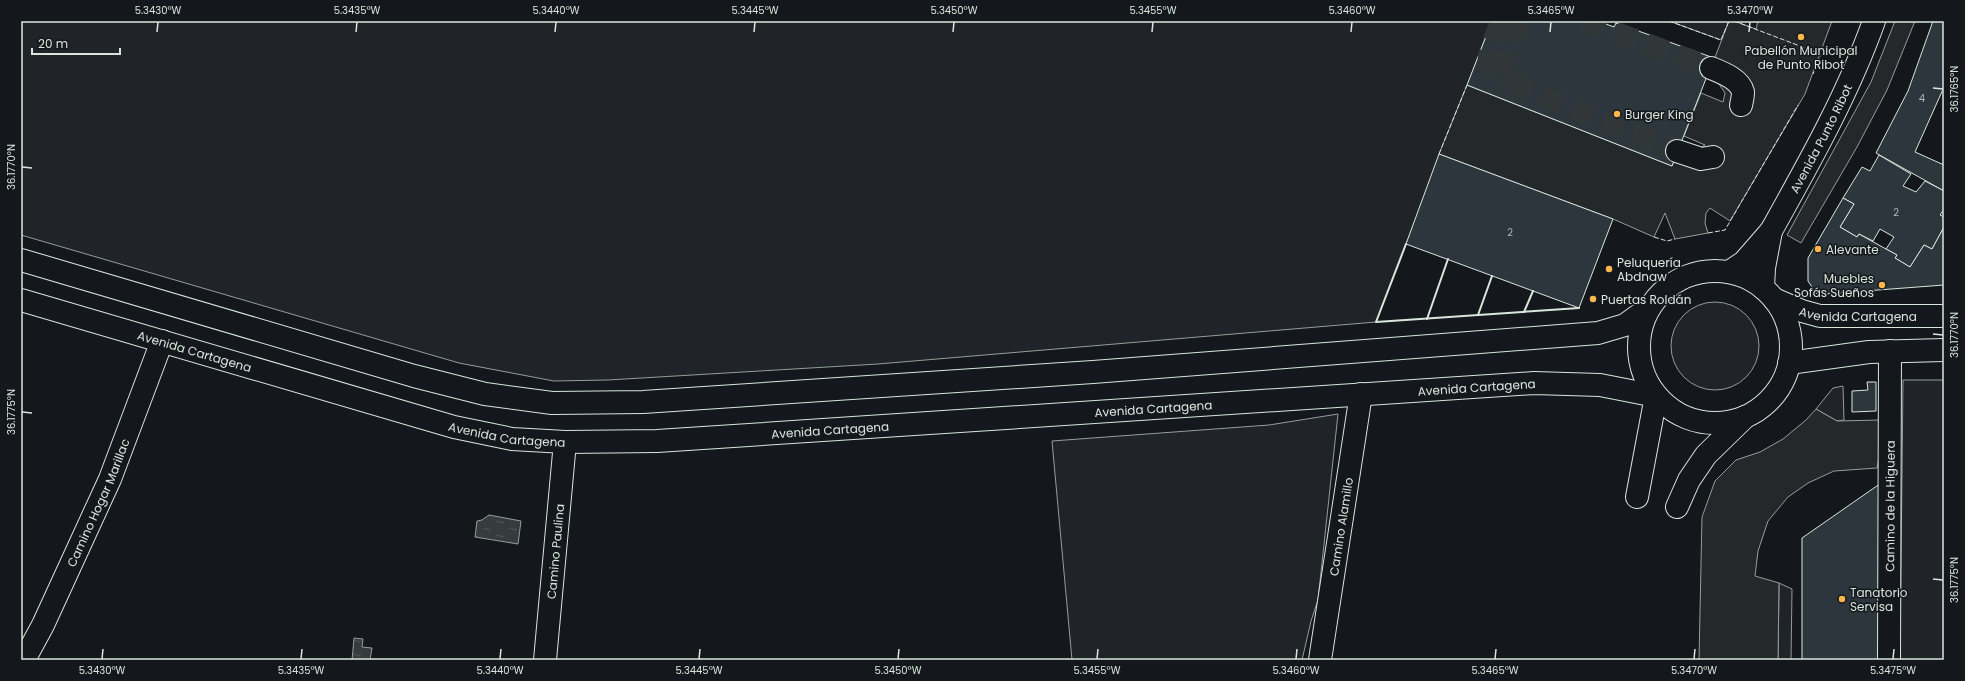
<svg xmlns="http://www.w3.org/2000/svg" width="1965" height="681" viewBox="0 0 1965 681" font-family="Poppins,sans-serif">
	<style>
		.grass { fill: #202428; stroke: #939e99 }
		.parking { fill: #24282b; stroke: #939e99 }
		.water { fill: url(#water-ripples); stroke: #939e99 }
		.building { fill: #2c363c; stroke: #d8e6dc }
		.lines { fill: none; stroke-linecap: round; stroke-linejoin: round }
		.minor-tunnel { stroke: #313739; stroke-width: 22; stroke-dasharray: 22 11; stroke-linecap: butt }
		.minor-casing { stroke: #d8e6dc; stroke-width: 24 }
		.major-casing { stroke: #d8e6dc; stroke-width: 24 }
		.minor { stroke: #14181c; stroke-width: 22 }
		.major { stroke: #14181c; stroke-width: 22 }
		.fence { stroke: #d8e6dc; stroke-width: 1; stroke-dasharray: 5 2; stroke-linecap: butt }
		.wall { stroke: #d8e6dc; stroke-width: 2 }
		.ticks { fill: none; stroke: #d8e6dc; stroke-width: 1.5 }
		.poi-dot { fill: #ffb74d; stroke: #14181c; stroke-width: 1.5 }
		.labels { text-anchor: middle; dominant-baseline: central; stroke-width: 3; stroke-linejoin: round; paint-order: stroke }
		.number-label { font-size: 10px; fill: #adbab4 }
		.poi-label { font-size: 12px; fill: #d8e6dc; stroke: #14181c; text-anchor: start }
		.street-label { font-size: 12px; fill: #d8e6dc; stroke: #14181c }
		.neatline { fill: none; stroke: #d8e6dc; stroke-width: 1.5 }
		.ticks-label { font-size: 10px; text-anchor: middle; fill: #d8e6dc }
	</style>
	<defs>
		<pattern id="water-ripples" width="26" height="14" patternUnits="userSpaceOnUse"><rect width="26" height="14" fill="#363b3e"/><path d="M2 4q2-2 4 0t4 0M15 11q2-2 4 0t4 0" fill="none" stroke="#525759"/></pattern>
	</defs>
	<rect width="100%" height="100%" fill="#14181c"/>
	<g class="grass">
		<path d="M21,21h1471l-116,301 -498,42 -270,16 -54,1 -95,-18 -438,-128z"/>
		<path d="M1669,21h60l-8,19z"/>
		<circle cx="1715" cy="346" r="44"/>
		<path d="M1903,380h41v280h-44z"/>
		<path d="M1843,386l1,34 -7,1 -21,-12 17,-21z"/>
		<path d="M1338,414l-20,186 -7,21 -9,39h-230l-20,-219 217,-16z"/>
		<path d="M1779,583l13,6 -1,71h-13z"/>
	</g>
	<g class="parking">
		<path d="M1729,21h5l22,8 2,-8h74l-27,73 -75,127 -20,-13 -4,5 -1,10 3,10 -33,6 -10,-26 -11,24 -41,-18 -174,-65 28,-69 205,81 5,-15 23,-3 5,-3 -21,-9 17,-43 22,9 2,-9 -6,-9 -12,-6z"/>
		<path d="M1895,21h20l-28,69 -30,57 -56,96 -14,-8 84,-153z"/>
		<path d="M1816,409l21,12 43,-1v32l-3,16 -43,3 -26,12 -20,14 -20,24 -10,30 -3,25 24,7 -1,77h-79l3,-143 13,-36 21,-21 24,-8 23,-13 23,-19z"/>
	</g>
	<g class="water">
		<path d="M489,515l32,6 -3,23 -43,-7 2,-16 5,-1z"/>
		<path d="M354,638l9,1 -1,8 10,1 -2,12h-18z"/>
	</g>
	<g class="building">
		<path d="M1492,21h106l16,6 2,-4 98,35 -42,108 -205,-81z"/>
		<path d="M1933,21h11v66l-29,65 29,13v26l-68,-38 32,-62z"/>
		<path d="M1439,154l174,65 -34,89 -173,-64z"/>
		<path d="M1879,155l32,19 -8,12 13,6 9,-11 19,10v18l-4,6 4,2v10l-12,22 -8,-4 -14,22 -15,-9 2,-3 -11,-6 8,-12 -14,-8 -7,12 -14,-7 -2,3 -17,-10 14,-23 -11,-6 19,-31 8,4z"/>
		<path d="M1843,198l11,6 -14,23 17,10 2,-3 27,15 11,6 -2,3 15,9 14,-22 8,4 12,-22v58l-119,9 -9,-1 -8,-12v-23z"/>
		<path d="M1867,382h9v29l-24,1v-21l16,-1z"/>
		<path d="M1884,481l-1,179h-81v-122z"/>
	</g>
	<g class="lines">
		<g class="minor-tunnel">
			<path d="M1502,21c-9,23 -27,48 5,61"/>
			<path d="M1520,21l-17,41c0,14 9,19 20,26l154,63"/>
			<path d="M1584,21l127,47"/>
		</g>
		<defs>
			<g id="minor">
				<path d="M1711,68c10,4 29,11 32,24 0,4 -1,9 -2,13"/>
				<path d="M1677,151l24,8 12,-2"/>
				<path id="s1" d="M1771,231c38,-68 77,-137 103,-210"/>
				<path d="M1729,272l15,-10 27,-31 -7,37 -1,20"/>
				<path d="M1637,497l19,-101"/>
				<path d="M1677,507l12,-27 17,-25 39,-38"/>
				<path id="s2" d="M24,660l19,-35 67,-146 52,-138"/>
				<path id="s3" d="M545,660l20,-218"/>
				<path id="s4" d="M1320,660l41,-266"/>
				<path id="s5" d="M1889,660l1,-309"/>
			</g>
			<g id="major">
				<path d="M21,260l393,116 71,18 67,9 91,-1 450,-30 505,-39 27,-8 25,-18"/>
				<circle cx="1715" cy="347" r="76"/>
				<path id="s6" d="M1774,299l28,12 18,5h124"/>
				<path id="s7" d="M21,300l433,127 58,12 53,3 92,-1 877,-58 66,2 56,11"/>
				<path d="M1789,363l80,-11 75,-2"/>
			</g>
		</defs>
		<use href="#minor" class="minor-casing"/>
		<use href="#major" class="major-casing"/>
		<use href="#minor" class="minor"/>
		<use href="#major" class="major"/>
		<g class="fence">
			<path d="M1669,21l52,19 8,-19"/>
			<path d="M1734,21l87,33 -8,20"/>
			<path d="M1439,154l28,-69"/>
			<path d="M1708,233l17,-3 73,-125"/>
			<path d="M1654,237l13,4 8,-2"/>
		</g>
		<g class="wall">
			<path d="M1406,244l-30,78 203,-14"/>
			<path d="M1524,312l9,-21"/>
			<path d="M1478,315l14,-39"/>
			<path d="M1427,319l21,-60"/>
		</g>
	</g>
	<path class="ticks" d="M157,32l1,-10M356,32l1,-10M555,32l1,-10M754,32l1,-10M953,32l1,-10M1152,32l1,-10M1351,32l1,-10M1550,32l1,-10M1749,32l1,-10M1933,88l10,1M22,167l10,1M1933,334l10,1M22,412l10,1M1933,579l10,1M102,659l1,-10M301,659l1,-10M500,659l1,-10M699,659l1,-10M898,659l1,-10M1097,659l1,-10M1296,659l1,-10M1495,659l1,-10M1694,659l1,-10M1893,659l1,-10"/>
	<g class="poi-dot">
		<circle cx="1801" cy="37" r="4"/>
		<circle cx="1617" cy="114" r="4"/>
		<circle cx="1818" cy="249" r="4"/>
		<circle cx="1609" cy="269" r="4"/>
		<circle cx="1882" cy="285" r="4"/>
		<circle cx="1593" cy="299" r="4"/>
		<circle cx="1842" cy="599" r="4"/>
	</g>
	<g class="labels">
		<g class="number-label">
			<text x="1922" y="98">4</text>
			<text x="1896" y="212">2</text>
			<text x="1510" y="232">2</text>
		</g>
		<g class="poi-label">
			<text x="1801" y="50" text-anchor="middle">Pabellón Municipal<tspan x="1801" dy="14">de Punto Ribot</tspan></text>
			<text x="1625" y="114">Burger King</text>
			<text x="1826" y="249">Alevante</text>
			<text x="1617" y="262">Peluquería<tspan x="1617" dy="14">Abdnaw</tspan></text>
			<text x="1874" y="278" text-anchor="end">Muebles<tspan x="1874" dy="14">Sofás Sueños</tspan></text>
			<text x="1601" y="299">Puertas Roldán</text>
			<text x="1850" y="592">Tanatorio<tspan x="1850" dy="14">Servisa</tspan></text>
		</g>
		<g class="street-label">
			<text stroke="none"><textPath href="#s1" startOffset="105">Avenida Punto Ribot</textPath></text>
			<text stroke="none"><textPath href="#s6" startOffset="87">Avenida Cartagena</textPath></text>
			<text stroke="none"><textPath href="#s7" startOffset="181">Avenida Cartagena</textPath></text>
			<text stroke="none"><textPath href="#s7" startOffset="1477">Avenida Cartagena</textPath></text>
			<text stroke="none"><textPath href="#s7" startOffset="1153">Avenida Cartagena</textPath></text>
			<text stroke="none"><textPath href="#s7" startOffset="829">Avenida Cartagena</textPath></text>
			<text stroke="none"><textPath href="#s7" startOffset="505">Avenida Cartagena</textPath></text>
			<text stroke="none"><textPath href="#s2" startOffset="174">Camino Hogar Marillac</textPath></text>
			<text stroke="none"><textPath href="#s5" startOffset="154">Camino de la Higuera</textPath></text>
			<text stroke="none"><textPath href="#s4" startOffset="135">Camino Alamillo</textPath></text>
			<text stroke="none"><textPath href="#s3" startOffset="109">Camino Paulina</textPath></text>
		</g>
	</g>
	<rect width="1965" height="681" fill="none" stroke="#14181c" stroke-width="44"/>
	<path d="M32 48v6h88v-6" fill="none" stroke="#d8e6dc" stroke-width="2"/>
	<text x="38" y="48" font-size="12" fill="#d8e6dc" stroke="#14181c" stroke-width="3" paint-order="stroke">20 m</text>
	<rect x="22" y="22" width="1921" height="637" class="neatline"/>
	<g class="ticks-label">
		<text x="158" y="14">5.3430°W</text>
		<text x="357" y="14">5.3435°W</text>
		<text x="556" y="14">5.3440°W</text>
		<text x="755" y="14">5.3445°W</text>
		<text x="954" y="14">5.3450°W</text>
		<text x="1153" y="14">5.3455°W</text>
		<text x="1352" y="14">5.3460°W</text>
		<text x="1551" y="14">5.3465°W</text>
		<text x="1750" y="14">5.3470°W</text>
		<text transform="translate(1954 89) rotate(-90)" y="4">36.1765°N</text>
		<text transform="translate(11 167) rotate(-90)" y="4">36.1770°N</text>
		<text transform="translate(1954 335) rotate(-90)" y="4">36.1770°N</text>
		<text transform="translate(11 412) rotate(-90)" y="4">36.1775°N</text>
		<text transform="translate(1954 580) rotate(-90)" y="4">36.1775°N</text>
		<text x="102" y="674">5.3430°W</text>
		<text x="301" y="674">5.3435°W</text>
		<text x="500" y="674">5.3440°W</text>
		<text x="699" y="674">5.3445°W</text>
		<text x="898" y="674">5.3450°W</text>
		<text x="1097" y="674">5.3455°W</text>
		<text x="1296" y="674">5.3460°W</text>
		<text x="1495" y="674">5.3465°W</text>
		<text x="1694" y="674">5.3470°W</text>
		<text x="1893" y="674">5.3475°W</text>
	</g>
</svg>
